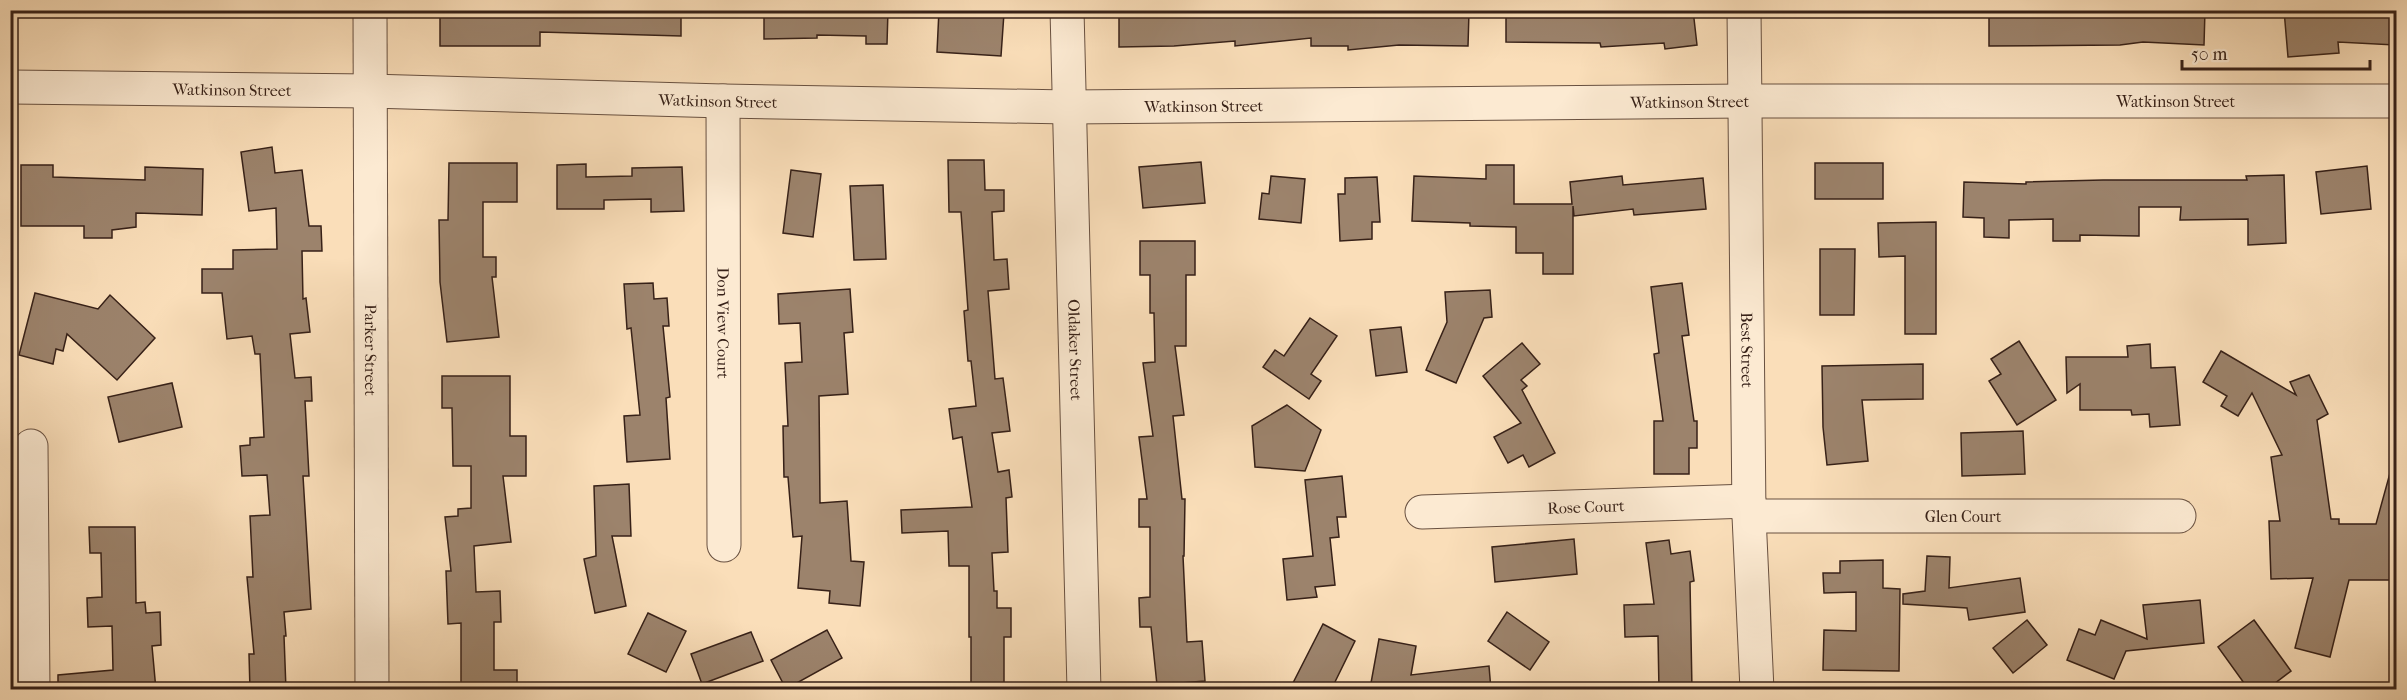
<svg xmlns="http://www.w3.org/2000/svg" width="2407" height="700" viewBox="0 0 2407 700" font-family="'IM FELL French Canon',serif">
	<style>
		.building { fill: #9c836c; stroke: #372118; stroke-width: 1.5 }
		.lines { fill: none; stroke-linecap: round; stroke-linejoin: round }
		.minor-casing { stroke: #685040; stroke-width: 35 }
		.minor { stroke: #fcead2; stroke-width: 33 }
		.labels { text-anchor: middle; dominant-baseline: central; stroke-width: 4.5; stroke-linejoin: round; paint-order: stroke }
		.street-label { font-size: 16px; fill: #372118; stroke: #fcead2 }
	</style>
	<rect width="100%" height="100%" fill="#fadeb9"/>
	<filter id="stains"><feTurbulence type="fractalNoise" baseFrequency=".00333" numOctaves="4"/><feColorMatrix values="0 0 0 0 .2 0 0 0 0 .09 0 0 0 0 .02 0 0 0 .5 -.17"/></filter>
	<radialGradient id="worn" r=".72"><stop offset=".6" stop-color="#630" stop-opacity="0"/><stop offset="1" stop-color="#630" stop-opacity=".3"/></radialGradient>
	<g class="building">
		<path d="M440,10h39v3h81v-3h121v26l-141,-4v14h-100z"/>
		<path d="M764,10h124l-1,34h-21v-8l-49,-1v3l-53,1z"/>
		<path d="M939,10l65,3 -3,43 -64,-4z"/>
		<path d="M1119,10l350,2 -1,34 -69,-1 -51,5v-4h-37v-8l-76,8v-5l-61,5 -55,1z"/>
		<path d="M1506,10h187l4,35 -32,4 -1,-6 -63,4 -1,-4 -94,-1z"/>
		<path d="M2003,10h202l-1,35 -61,-3 -23,3 -131,1v-29h14z"/>
		<path d="M2284,10h112l-1,35 -57,-3 1,11 -51,4z"/>
		<path d="M272,147l3,26 27,-3 7,56h12l1,25h-20l1,48 3,-1 4,34 -20,2 5,44 16,-1 1,24h-7l4,75h-6l8,133 -27,3 2,24h-2l2,54h-36l-1,-36h5l-7,-77h6l-3,-61 20,-1 -3,-40 -25,1 -2,-30 10,-1v-7l14,-1 -4,-83h-5l-3,-18 -25,3 -5,-46h-20v-24h31v-19l44,-1 -1,-41 -27,3 -8,-59z"/>
		<path d="M948,160h36l1,30h19v21l-12,1 2,48 13,-1 2,30 -21,2 7,88 8,-1 7,53 -18,2 6,39 11,-2 3,27 -6,1 2,54 -16,1 2,38h3v17h14v29h-7v53h-33v-53h-2v-71h-20l-1,-35 -46,2 -1,-23 71,-3 -10,-70 -9,2 -4,-30 27,-3 -5,-45h-3l-4,-50 4,-1 -7,-98h-12z"/>
		<path d="M1201,162l4,41 -62,5 -4,-41z"/>
		<path d="M449,163h68v39h-34v55h13v20h-4l7,60 -52,5 -7,-60 -1,-62h9z"/>
		<rect x="1815" y="163" width="68" height="36"/>
		<path d="M586,164v13l46,-1v-8l50,-1 2,44 -33,1v-13l-47,1v9h-47v-44z"/>
		<path d="M21,165h32v12l92,3v-13l58,2 -1,46 -66,-2v14l-24,3v8h-28v-12h-63z"/>
		<path d="M1486,165h28v39h58l-2,-22 52,-6 1,9 80,-7 3,31 -72,6 -1,-6 -59,7 -1,-10v68h-30v-21h-27v-26l-46,-1v-3l-58,-2 2,-45 72,3z"/>
		<path d="M2367,166l4,43 -50,5 -5,-42z"/>
		<path d="M791,170l30,4 -8,63 -30,-4z"/>
		<path d="M2284,175l2,68 -38,2v-26l-68,1 1,-13h-42v29l-59,-1v6h-27v-22l-44,1v18l-25,-1v-19l-21,-1 1,-35 62,2v-2l77,-2h144l-1,-4z"/>
		<path d="M1271,176l34,3 -4,44 -42,-4 3,-26 7,1z"/>
		<path d="M1377,177l3,45h-8v17l-32,2 -2,-47h7v-16z"/>
		<path d="M883,185l3,74 -32,1 -4,-74z"/>
		<path d="M1936,222v112h-31v-78l-26,1 -1,-34z"/>
		<path d="M1140,241h55v34h-9v71h-11l9,69 -11,1 9,83h3l-1,57h-1l4,86 15,-1 3,40 -48,4 -6,-58h-11l-1,-29 11,-1v-70h-11v-28h8l-8,-62 14,-1 -10,-73 12,-1 -1,-49h-4v-38h-10z"/>
		<path d="M1820,249h35l-1,66h-34z"/>
		<path d="M653,283l1,16 13,-1 2,28h-6l7,71 -4,1 4,61 -43,3 -3,-46 16,-1 -9,-87 -4,1 -3,-45z"/>
		<path d="M1682,283l7,52 -7,1 12,85h3v27h-8v26h-35v-53h9l-9,-67 5,-1 -8,-66z"/>
		<path d="M850,289l3,43 -9,1 4,61 -29,2 1,107 27,-2 4,60 13,1 -4,44 -31,-3 1,-12 -32,-3 4,-52 -9,1 -5,-60h-4l-1,-51h5l-3,-63 17,-1 -2,-39 -21,1 -1,-30z"/>
		<path d="M1490,290l2,27 -8,1 -28,65 -30,-13 21,-48 -2,-30z"/>
		<path d="M35,293l63,16 12,-14 45,43 -38,42 -50,-46 -4,17 -7,-2 -3,15 -34,-9z"/>
		<path d="M1310,318l27,18 -26,38 10,7 -12,18 -46,-32 12,-17 9,6z"/>
		<path d="M1401,327l6,45 -31,4 -6,-46z"/>
		<path d="M2019,341l37,59 -39,25 -28,-44 12,-7 -10,-15z"/>
		<path d="M1522,343l18,21 -19,16 6,6 -5,4 33,63 -26,14 -6,-12 -15,8 -14,-26 27,-14 -38,-47z"/>
		<path d="M2150,344l1,24 24,-1 5,58 -30,2 -1,-13 -17,1 -1,-5h-51v-26l-13,9 -1,-36h62l-1,-11z"/>
		<path d="M2221,351l75,44 -6,-13 19,-7 19,39 -11,6 14,99h8v5h37l14,-51 7,1v106h-48l-19,77 -35,-9 18,-70 -42,1 -2,-58h11l-9,-64 11,-2 -30,-62 -14,23 -17,-10 6,-10 -24,-14z"/>
		<path d="M1923,364v35l-61,1 6,61 -41,4 -4,-38 -1,-61z"/>
		<path d="M442,376h68v60h16v40h-23l8,66 -37,4 2,46 24,-1 1,31h-7v48h23v20h-56v-67l-13,1 -2,-53h5l-6,-54 13,-1v-7l13,-1v-42h-18l-1,-58h-10z"/>
		<path d="M172,383l10,44 -63,15 -11,-45z"/>
		<path d="M1287,405l34,25 -16,41 -50,-4 -3,-41z"/>
		<path d="M2023,431l2,43 -63,2 -1,-43z"/>
		<path d="M1342,476l4,41h-9l2,20 -9,1 5,47 -20,2 2,10 -30,3 -4,-41 30,-3 -8,-76z"/>
		<path d="M629,484l2,52h-19l14,70 -31,7 -11,-54 12,-3 -2,-70z"/>
		<path d="M89,527h46l1,76 9,-1 1,11 14,-1 1,33 -9,1 4,44h-98v-15l55,-5 -1,-44 -24,1 -1,-29 15,-1 -1,-44h-11z"/>
		<path d="M1574,539l3,35 -82,8 -3,-35z"/>
		<path d="M1669,540l2,14 19,-3 4,30 -4,1 2,108h-33l-1,-54 -33,1 -1,-32 30,-1 -8,-61z"/>
		<path d="M1927,556l23,1 -1,31 71,-10 5,34 -56,8 -2,-12 -64,-4v-10l22,-3z"/>
		<path d="M1883,560v28l17,1 -1,82 -76,-1 1,-40 32,1v-39l-32,1 -1,-20h17v-12z"/>
		<path d="M2200,600l4,43 -78,8 -12,28 -47,-19 12,-31 16,6 6,-15 46,19 -4,-34z"/>
		<path d="M1507,612l42,30 -19,28 -42,-29z"/>
		<path d="M648,613l38,18 -20,41 -38,-18z"/>
		<path d="M2027,620l20,25 -34,28 -20,-25z"/>
		<path d="M2254,620l37,51 -25,19h-17l-31,-43z"/>
		<path d="M1323,624l32,17 -24,49h-25l-13,-7z"/>
		<path d="M827,630l15,28 -56,31 -15,-29z"/>
		<path d="M751,632l12,29 -61,23 -11,-30z"/>
		<path d="M1379,639l37,7 -5,29 78,-9 2,24h-92l-28,-7z"/>
	</g>
	<g class="lines">
		<defs>
			<g id="minor">
				<path id="s1" d="M370,10l2,680"/>
				<path id="s2" d="M1067,10l17,680"/>
				<path id="s3" d="M1744,10l5,506 8,174"/>
				<path id="s4" d="M10,87l360,4 353,10 345,6 676,-6h652"/>
				<path id="s5" d="M723,101l1,444"/>
				<path d="M31,446l2,244"/>
				<path id="s6" d="M1422,512l327,-11"/>
				<path id="s7" d="M1749,516h430"/>
			</g>
		</defs>
		<use href="#minor" class="minor-casing"/>
		<use href="#minor" class="minor"/>
	</g>
	<g class="labels">
		<g class="street-label">
			<text stroke="none"><textPath href="#s4" startOffset="222">Watkinson Street</textPath></text>
			<text stroke="none"><textPath href="#s4" startOffset="708">Watkinson Street</textPath></text>
			<text stroke="none"><textPath href="#s4" startOffset="2166">Watkinson Street</textPath></text>
			<text stroke="none"><textPath href="#s4" startOffset="1680">Watkinson Street</textPath></text>
			<text stroke="none"><textPath href="#s4" startOffset="1194">Watkinson Street</textPath></text>
			<text stroke="none"><textPath href="#s5" startOffset="222">Don View Court</textPath></text>
			<text stroke="none"><textPath href="#s1" startOffset="340">Parker Street</textPath></text>
			<text stroke="none"><textPath href="#s2" startOffset="340">Oldaker Street</textPath></text>
			<text stroke="none"><textPath href="#s3" startOffset="340">Best Street</textPath></text>
			<text stroke="none"><textPath href="#s6" startOffset="164">Rose Court</textPath></text>
			<text stroke="none"><textPath href="#s7" startOffset="214">Glen Court</textPath></text>
		</g>
	</g>
	<rect width="2407" height="700" fill="none" stroke="#fadeb9" stroke-width="36"/>
	<rect x="12" y="12" width="2383" height="676" fill="none" stroke="#372118" stroke-width="3"/>
	<rect x="18" y="18" width="2371" height="664" fill="none" stroke="#372118" stroke-width="1.5"/>
	<path d="M2182 60v9h188v-9" fill="none" stroke="#372118" stroke-width="3"/>
	<text x="2191" y="60" font-size="18" fill="#372118" stroke="#fcead2" stroke-width="4.5" paint-order="stroke">50 m</text>
	<rect width="100%" height="100%" filter="url(#stains)"/>
	<rect width="100%" height="100%" fill="url(#worn)"/>
</svg>
